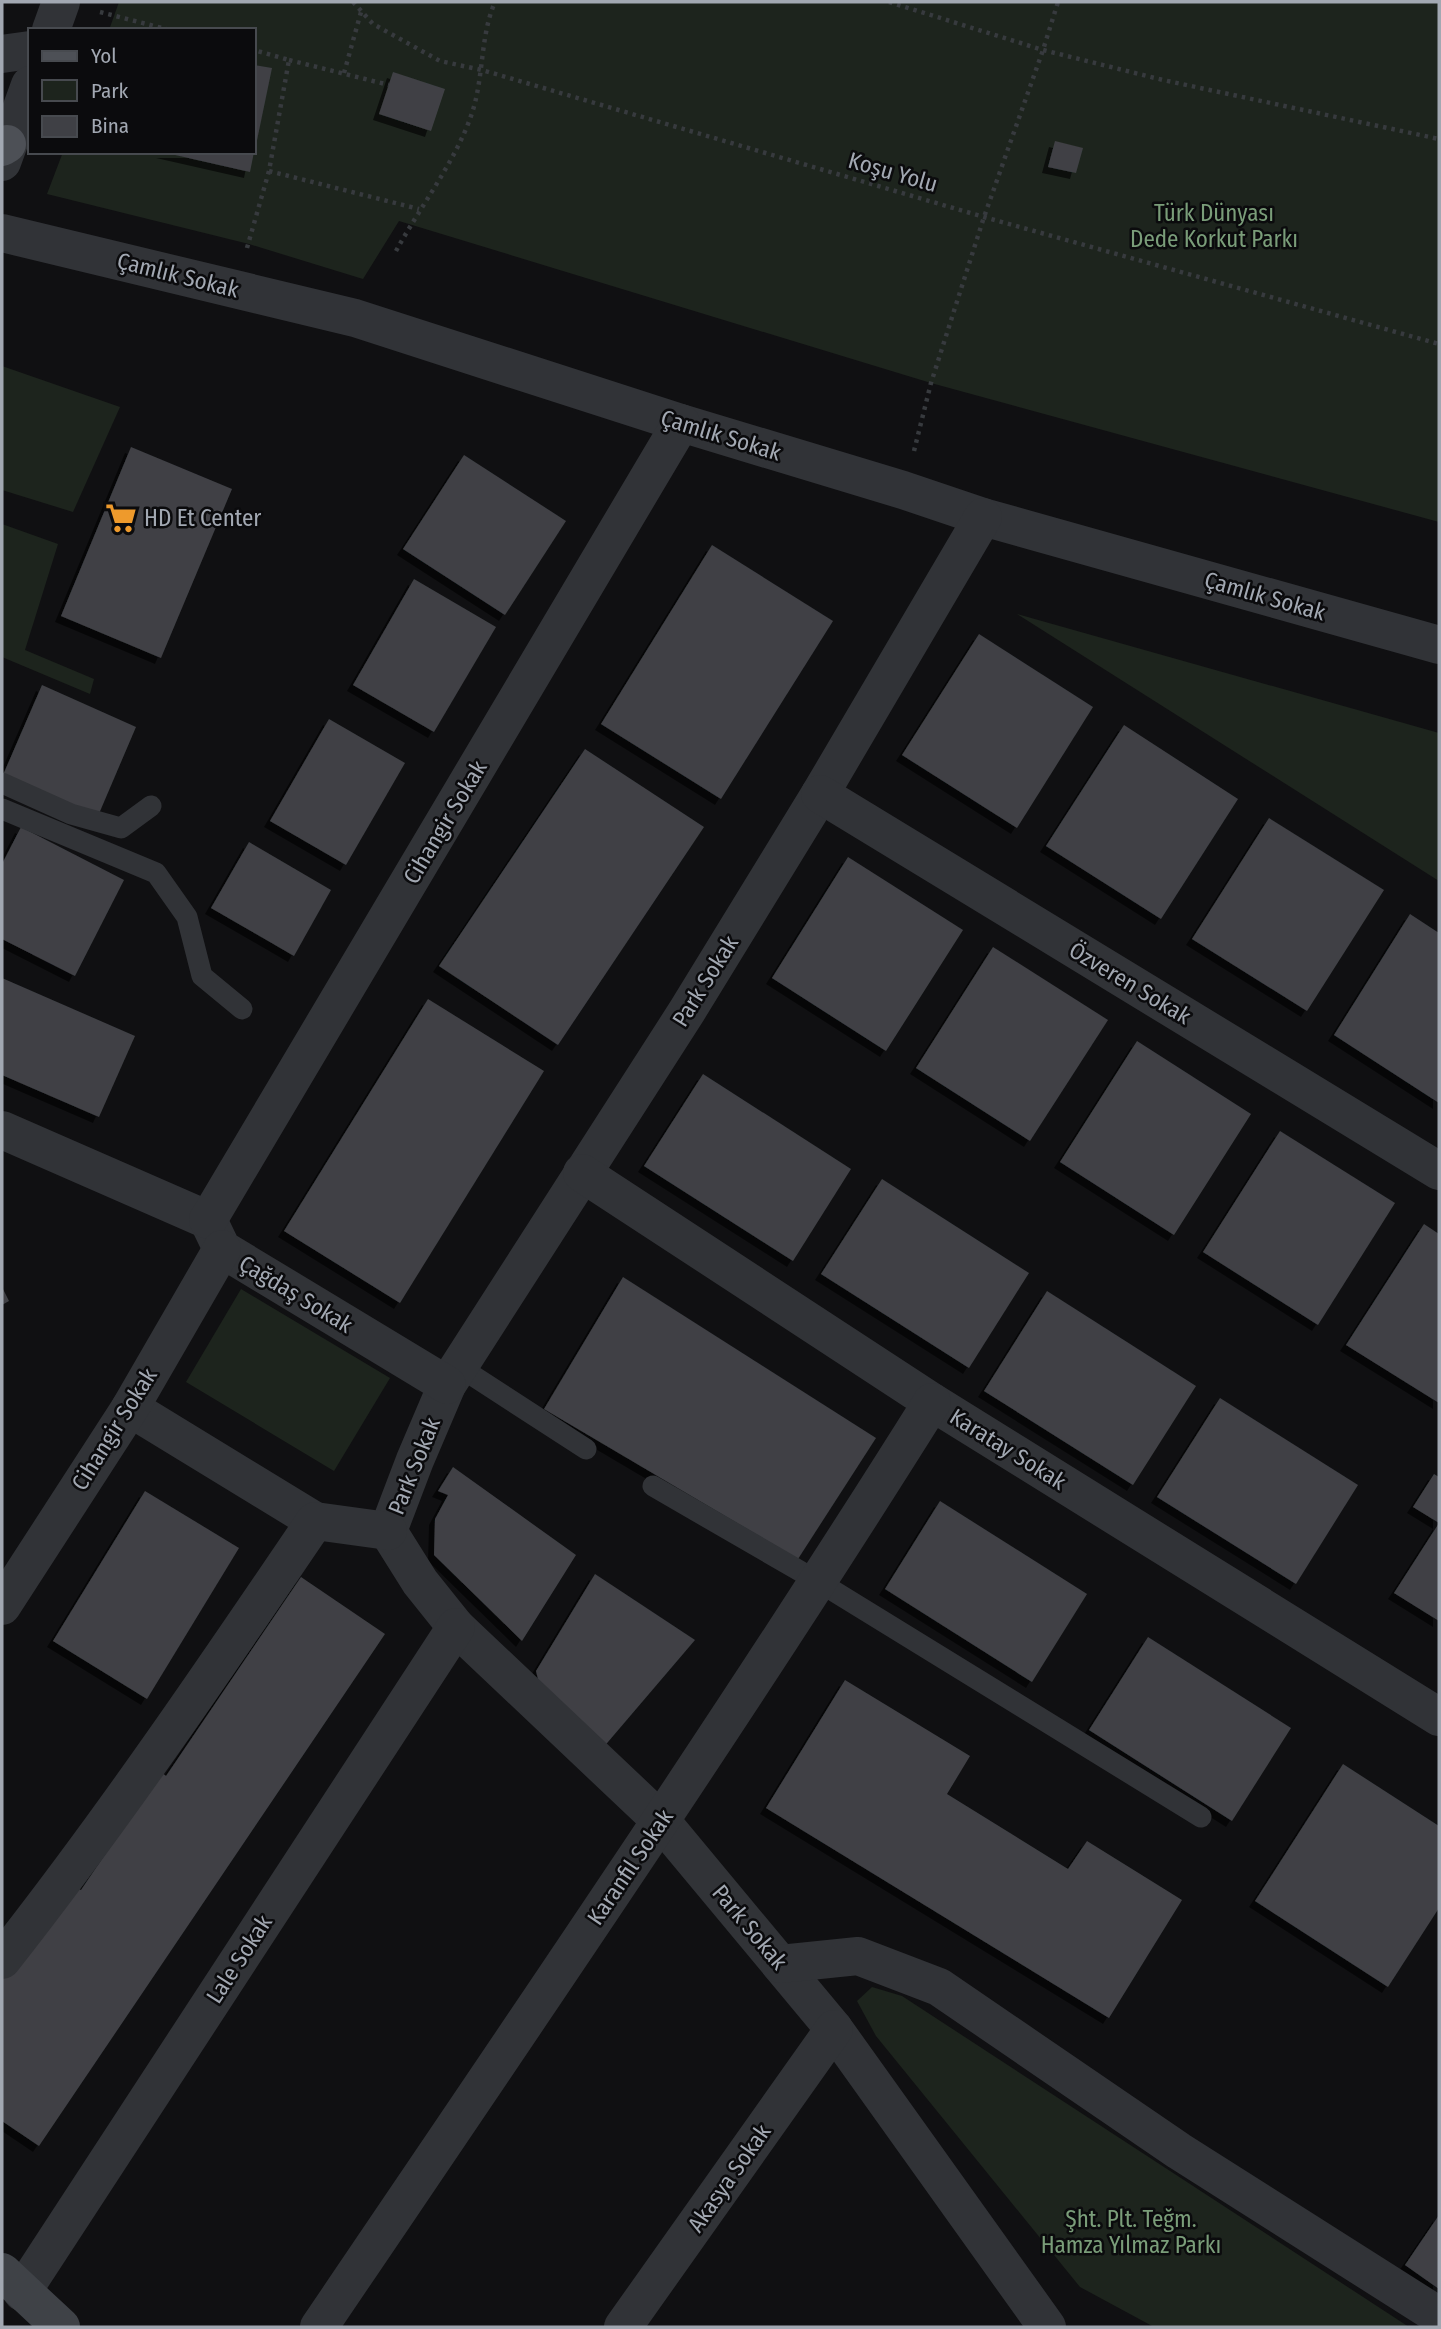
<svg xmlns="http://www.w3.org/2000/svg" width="1441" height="2329" viewBox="0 0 1441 2329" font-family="'Fira Sans Condensed',sans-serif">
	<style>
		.green { fill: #1d241d }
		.building { fill: #3f4045; filter: url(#shadow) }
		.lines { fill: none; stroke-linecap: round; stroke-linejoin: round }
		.path { stroke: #373a3e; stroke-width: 4.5; stroke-dasharray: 3.5 5; stroke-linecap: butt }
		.service { stroke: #313337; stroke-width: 21 }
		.minor { stroke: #313337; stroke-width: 38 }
		.tertiary { stroke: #313337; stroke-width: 38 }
		.secondary { stroke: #3f4247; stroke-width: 38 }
		.primary { stroke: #4d5056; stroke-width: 38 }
		.labels { text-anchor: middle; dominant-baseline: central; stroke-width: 5; stroke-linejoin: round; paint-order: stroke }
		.street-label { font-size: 23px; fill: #a2a8b2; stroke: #0b0b0d }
		.park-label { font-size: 23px; fill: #7a9d79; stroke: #0b0b0d }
		.poi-label { font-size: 23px; fill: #a2a8b2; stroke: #0b0b0d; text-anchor: start }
	</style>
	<defs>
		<filter id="shadow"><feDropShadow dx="-6" dy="6" stdDeviation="0" flood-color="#0009"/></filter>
	</defs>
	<rect width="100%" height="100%" fill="#101012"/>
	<g class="green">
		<path d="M119,2h1320v520l-508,-139 -532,-162 -36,58 -114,-35 -202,-50 16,-42h191v-122h-145z"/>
		<path d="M2,366l118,41 -47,105 -71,-22z"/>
		<path d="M2,524l56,20 -33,106 69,29 -4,15 -88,-37z"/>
		<path d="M1017,614l422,119v148z"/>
		<path d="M241,1289l149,89 -56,93 -148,-89z"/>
		<path d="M872,1987l30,9 507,331h-255l-74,-40 -204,-251 -19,-35z"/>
	</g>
	<g class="building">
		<path d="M254,65l18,3 -17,82h-1z"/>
		<path d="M393,72l52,17 -14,42 -52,-17z"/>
		<path d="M1055,141l28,7 -7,25 -28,-6z"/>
		<path d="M162,152h92l-4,20z"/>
		<path d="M131,447l101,42 -71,169 -100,-42z"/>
		<path d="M464,455l102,66 -61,94 -102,-66z"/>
		<path d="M712,545l121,76 -112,178 -120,-75z"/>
		<path d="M414,579l82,48 -62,105 -81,-47z"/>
		<path d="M979,634l114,73 -76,121 -115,-73z"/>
		<path d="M42,685l94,42 -38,89 -95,-41z"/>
		<path d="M329,719l76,44 -59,102 -76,-44z"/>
		<path d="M1124,725l114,74 -77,120 -115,-73z"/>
		<path d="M585,749l119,78 -146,218 -119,-79z"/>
		<path d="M1269,818l115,72 -77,121 -115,-72z"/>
		<path d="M21,827l103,53 -49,96 -73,-37v-75z"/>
		<path d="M249,842l82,48 -37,66 -83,-48z"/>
		<path d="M848,857l115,73 -77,121 -114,-73z"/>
		<path d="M1410,914l29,19v170l-105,-68z"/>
		<path d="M993,947l115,73 -78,121 -114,-73z"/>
		<path d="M2,978l133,58 -36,81 -97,-42z"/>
		<path d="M428,999l116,72 -144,232 -116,-72z"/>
		<path d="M1137,1041l114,73 -77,121 -114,-73z"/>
		<path d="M703,1074l148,95 -58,92 -149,-95z"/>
		<path d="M1280,1131l115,72 -77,122 -115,-73z"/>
		<path d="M882,1179l147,94 -60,95 -148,-94z"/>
		<path d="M1424,1224l15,10v169l-93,-58z"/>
		<path d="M623,1277l253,161 -78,121 -254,-150z"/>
		<path d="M2,1287l7,14 -7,4z"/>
		<path d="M1047,1291l149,95 -63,99 -149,-94z"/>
		<path d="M1220,1398l138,87 -62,99 -139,-87z"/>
		<path d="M453,1467l123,88 -54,86 -88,-86 1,-36 13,-24 -10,-4z"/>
		<path d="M1434,1474l5,3v144l-45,-28 45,-70 -26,-16z"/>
		<path d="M145,1491l94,57 -92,151 -94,-58z"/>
		<path d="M940,1501l147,93 -55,88 -147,-93z"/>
		<path d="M595,1574l100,66 -93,109 -58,-46 -8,-32z"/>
		<path d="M301,1577l84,57 -346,512 -37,-25v-150l69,-84 10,3 80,-118 5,4z"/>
		<path d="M1148,1637l143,91 -59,93 -143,-91z"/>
		<path d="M845,1680l125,76 -23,38 121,75 19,-28 95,59 -73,118 -343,-210z"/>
		<path d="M1343,1764l96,62v82l-51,79 -133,-86z"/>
		<path d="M1439,2215v74l-34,-24z"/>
	</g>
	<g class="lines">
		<g class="path">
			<path d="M353,2l20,22 67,37 42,9 502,147 455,127"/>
			<path d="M889,2l154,48 120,30 276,59"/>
			<path d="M100,12l70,18"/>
			<path d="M289,60l100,25"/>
			<path d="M344,73l17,-61"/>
			<path d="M269,171l150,38"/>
			<path d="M247,248l22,-77 20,-111 -35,-10"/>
			<path d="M396,251c24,-44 61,-92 76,-138 12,-36 8,-77 23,-111"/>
			<path d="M914,451l17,-68 53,-166 59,-167 15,-48"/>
		</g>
		<g class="service">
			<path d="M2,783l69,31 50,14 30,-22"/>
			<path d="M2,809l154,64 31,44 15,59 40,33"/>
			<path d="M458,1366l128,83"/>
			<path d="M653,1486l166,96 382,235"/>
		</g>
		<g class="minor">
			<path d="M2,233l353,85 326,105 222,67 80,27 456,128"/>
			<path d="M983,517l-163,277 -133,217 -240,374 -32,75 -27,71 32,51 36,45 205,194 173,208 213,298"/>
			<path d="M820,794l619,377"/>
			<path d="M2,1130l206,90 14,29 225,136"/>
			<path d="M582,1173l350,229 507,315"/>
			<path d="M208,1220l473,-797"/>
			<path d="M130,1408l185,113"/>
			<path d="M2,1606l128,-198 92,-159"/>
			<path d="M2,1960c111,-141 212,-290 313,-439l73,10"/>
			<path d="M780,1964l78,-8 81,31 240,164 260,165"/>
			<path d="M22,2292l434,-665"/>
			<path d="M319,2327c207,-306 416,-611 613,-925"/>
			<path d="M623,2327l211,-298"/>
		</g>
		<g class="tertiary">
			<path d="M51,30l10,-28"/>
			<path d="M2,54l28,-4"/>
			<path d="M2,162l28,-77"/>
		</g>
		<path class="secondary" d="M2,2272l59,55"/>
		<path class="primary" d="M2,147l5,-3"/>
	</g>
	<defs>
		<symbol id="supermarket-bare" viewBox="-9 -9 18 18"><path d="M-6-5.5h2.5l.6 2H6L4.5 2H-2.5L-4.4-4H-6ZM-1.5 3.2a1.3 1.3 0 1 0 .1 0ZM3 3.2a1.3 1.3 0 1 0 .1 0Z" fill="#ee9a2c" stroke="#0b0b0d" stroke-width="2.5" paint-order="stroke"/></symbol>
	</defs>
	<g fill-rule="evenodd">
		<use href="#supermarket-bare" x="99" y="496" width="44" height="44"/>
	</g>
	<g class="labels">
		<g class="street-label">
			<text transform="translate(893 172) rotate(16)">Koşu Yolu</text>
			<text transform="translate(178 275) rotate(14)">Çamlık Sokak</text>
			<text transform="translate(721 435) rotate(17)">Çamlık Sokak</text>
			<text transform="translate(1265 596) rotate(16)">Çamlık Sokak</text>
			<text transform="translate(445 822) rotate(-59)">Cihangir Sokak</text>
			<text transform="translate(705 981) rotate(-58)">Park Sokak</text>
			<text transform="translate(1130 983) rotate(31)">Özveren Sokak</text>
			<text transform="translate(296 1294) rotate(31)">Çağdaş Sokak</text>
			<text transform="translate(114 1429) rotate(-58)">Cihangir Sokak</text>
			<text transform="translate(1008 1449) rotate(32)">Karatay Sokak</text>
			<text transform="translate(414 1466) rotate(-68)">Park Sokak</text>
			<text transform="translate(630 1867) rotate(-56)">Karanfil Sokak</text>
			<text transform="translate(750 1927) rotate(50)">Park Sokak</text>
			<text transform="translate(239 1959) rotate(-57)">Lale Sokak</text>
			<text transform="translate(729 2178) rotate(-55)">Akasya Sokak</text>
		</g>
		<g class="park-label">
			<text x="1214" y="213">Türk Dünyası<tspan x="1214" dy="26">Dede Korkut Parkı</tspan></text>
			<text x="1131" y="2219">Şht. Plt. Teğm.<tspan x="1131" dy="26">Hamza Yılmaz Parkı</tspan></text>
		</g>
		<g class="poi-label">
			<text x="144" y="518">HD Et Center</text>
		</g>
	</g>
	<rect width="1441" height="2329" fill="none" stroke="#a2a8b2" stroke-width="7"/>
	<rect x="28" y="28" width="228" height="126" fill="#0b0b0d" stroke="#474a4f" stroke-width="2"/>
	<rect x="42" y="51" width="35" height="10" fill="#4d5056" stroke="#474a4f" stroke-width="2"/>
	<text x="91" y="63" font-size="21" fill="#a2a8b2">Yol</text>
	<rect x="42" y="80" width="35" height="21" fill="#1d241d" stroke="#474a4f" stroke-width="2"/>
	<text x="91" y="98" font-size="21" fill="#a2a8b2">Park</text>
	<rect x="42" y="116" width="35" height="21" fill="#3f4045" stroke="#474a4f" stroke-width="2"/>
	<text x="91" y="133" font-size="21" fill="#a2a8b2">Bina</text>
</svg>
